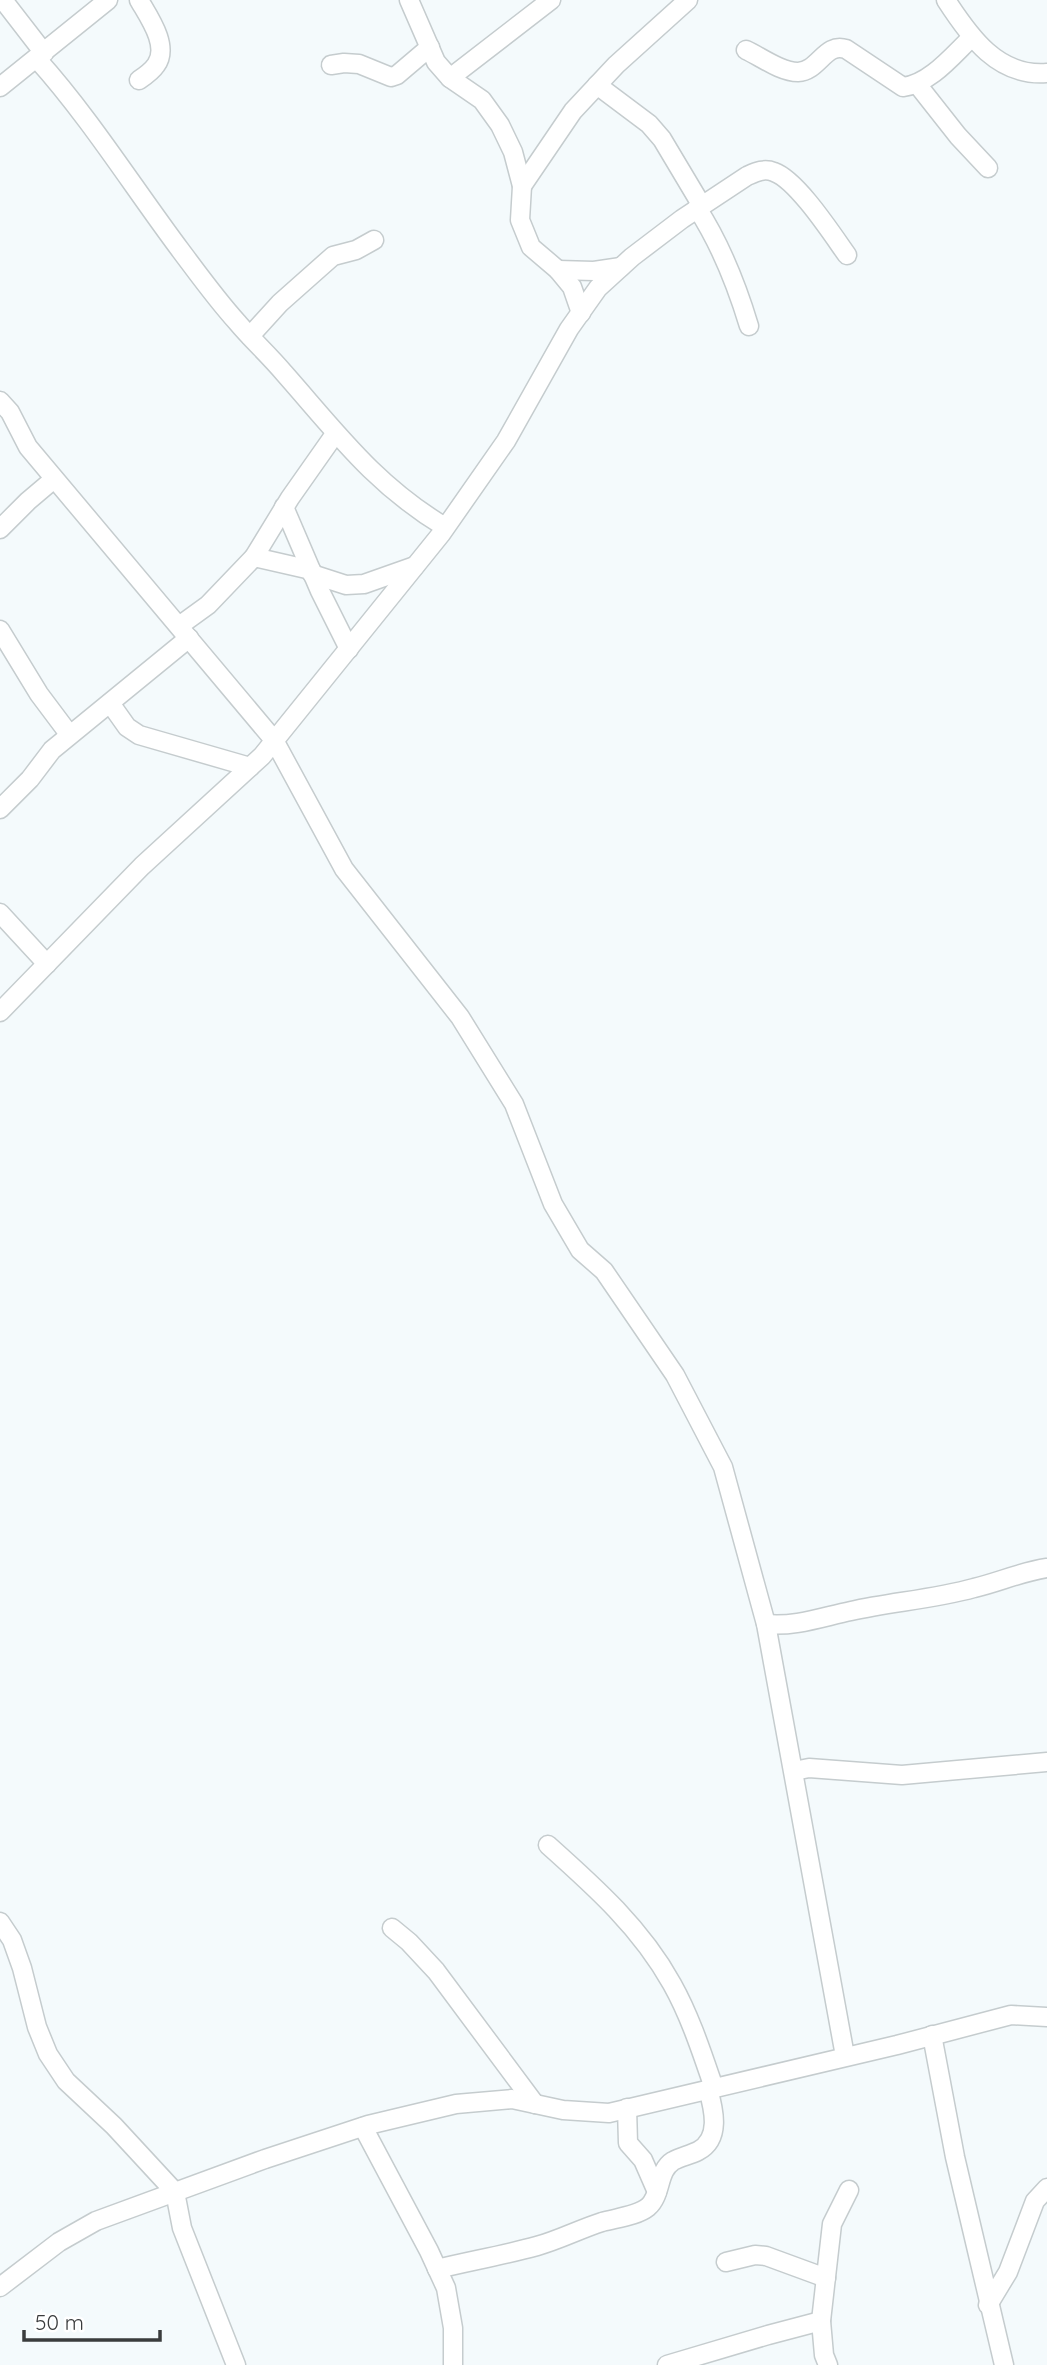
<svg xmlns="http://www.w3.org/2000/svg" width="1047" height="2365" viewBox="0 0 1047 2365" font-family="Quicksand,sans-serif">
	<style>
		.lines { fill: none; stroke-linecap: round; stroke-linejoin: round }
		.minor-casing { stroke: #c5ccce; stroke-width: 21 }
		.minor { stroke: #fff; stroke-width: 18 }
	</style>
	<rect width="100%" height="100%" fill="#f4fafc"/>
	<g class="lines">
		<defs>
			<g id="minor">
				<path d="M3,0l41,53"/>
				<path d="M139,0c9,16 31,46 17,65 -4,6 -11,11 -17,15"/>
				<path d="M409,0l27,62 14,16 32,22 18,25 13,27 9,34 -2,34 11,27 27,23 14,17 9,26"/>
				<path d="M946,0c24,37 52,77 101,73"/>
				<path d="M746,50c15,7 35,22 52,22 21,-1 27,-30 48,-23l57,38c27,-3 50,-32 69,-50"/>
				<path d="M37,59c53,59 96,128 144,192 18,24 36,49 56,71 15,18 32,33 47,51 53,60 91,112 161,154"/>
				<path d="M331,65l13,-2 15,1 32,13 6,-2 33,-28"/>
				<path d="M450,78l101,-78"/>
				<path d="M917,84l41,52 30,32"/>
				<path d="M597,85l52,39 13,15 40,67"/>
				<path d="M0,87l108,-87"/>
				<path d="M522,186l51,-75 43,-46 72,-65"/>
				<path d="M697,208c24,37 39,75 52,118"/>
				<path d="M558,270l36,1 27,-4"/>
				<path d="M250,336l30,-33 53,-47 23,-6 18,-10"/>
				<path d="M0,401l10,11 18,35 246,293 70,129 116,148 54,87 39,100 27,46 24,21 71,104 48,92 43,157 79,432"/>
				<path d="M284,507l36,84 29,58"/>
				<path d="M0,529l28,-28 26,-22"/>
				<path d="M254,557l57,13"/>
				<path d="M312,574l34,11 18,-1 51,-18"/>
				<path d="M179,626l29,-21 46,-48 36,-59 45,-64"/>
				<path d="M0,630l39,64 30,40"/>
				<path d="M110,703l17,24 12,8 111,32"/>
				<path d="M0,809l30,-30 22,-29 137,-112"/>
				<path d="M0,913l47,51"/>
				<path d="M0,1012l142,-146 120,-110 179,-222 65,-93 63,-112 29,-41 34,-31 50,-38 65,-43c9,-4 17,-8 27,-4 23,8 58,62 73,83"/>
				<path d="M766,1624c29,3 56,-7 85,-13 41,-9 83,-12 123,-23 25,-6 47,-16 73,-20"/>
				<path d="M794,1771l15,-3 93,7 145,-13"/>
				<path d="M548,1845c47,42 93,83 124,139 18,32 30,69 42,104"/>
				<path d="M0,1922l12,18 10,28 15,59 11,27 18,27 48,45 61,66 7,36 54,137"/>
				<path d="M392,1928l17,14 27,29 99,133"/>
				<path d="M932,2035l23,122 49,208"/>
				<path d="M627,2108l1,35 15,17 14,32"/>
				<path d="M363,2127l66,124 17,37 7,40v37"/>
				<path d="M726,2262l29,-7 11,1 60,22"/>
				<path d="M437,2269c33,-8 67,-14 100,-23 22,-6 43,-17 65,-24 14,-4 35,-6 46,-15 14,-12 9,-36 25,-46 7,-4 17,-6 25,-10 23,-12 16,-41 10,-62"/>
				<path d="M0,2287l59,-45 37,-21 169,-62 103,-34 88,-21 56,-5 51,11 46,3 288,-68 114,-30 36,2"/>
				<path d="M988,2305l20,-33 27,-71 12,-13"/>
				<path d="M667,2365l101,-30 53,-14"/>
				<path d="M828,2365l-4,-10 -3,-34 11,-97 17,-34"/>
			</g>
		</defs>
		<use href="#minor" class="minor-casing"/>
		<use href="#minor" class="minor"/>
	</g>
	<path d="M24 2330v10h136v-10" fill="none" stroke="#3a3c3d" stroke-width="3.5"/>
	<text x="35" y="2330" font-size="21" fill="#3a3c3d" stroke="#ffffff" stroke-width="5" paint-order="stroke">50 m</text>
</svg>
